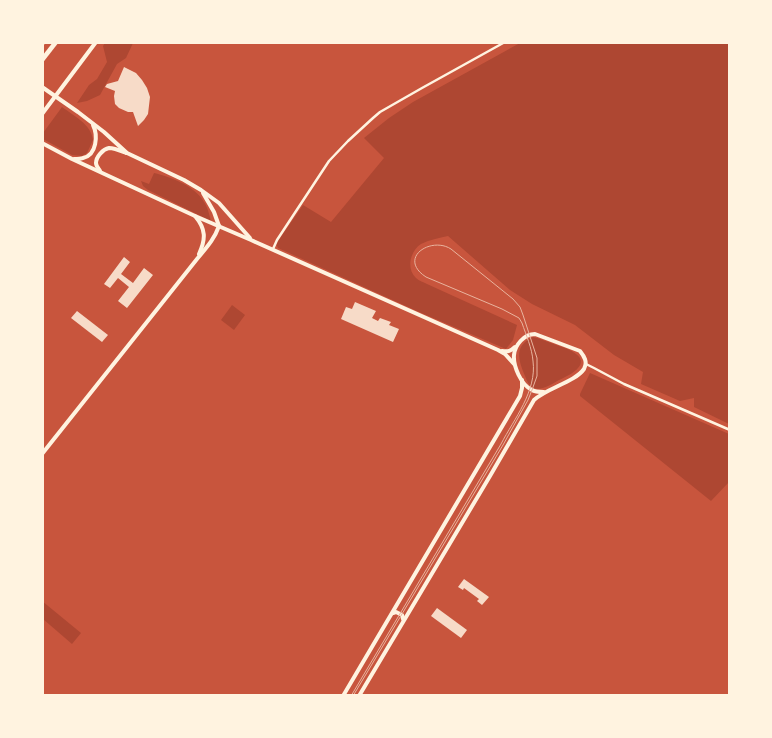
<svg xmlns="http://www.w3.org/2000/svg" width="772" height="738" viewBox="0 0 772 738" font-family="Mulish,sans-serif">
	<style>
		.green { fill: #ae4732 }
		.building { fill: #f7dbc8 }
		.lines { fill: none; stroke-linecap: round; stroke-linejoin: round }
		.minor { stroke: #fff3e0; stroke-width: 2.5 }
		.tertiary { stroke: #fff3e0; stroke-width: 4 }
		.secondary { stroke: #fff3e0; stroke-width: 4 }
		.primary { stroke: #fff3e0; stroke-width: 4.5 }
		.tram { stroke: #e9b49f; stroke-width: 1 }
	</style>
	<rect width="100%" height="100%" fill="#c8553d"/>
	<g class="green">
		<path d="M105,43h28l-7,15 -9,6 -17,31 -13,6 -10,2 12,-18 8,-6 10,-17 -4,-16z"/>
		<path d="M520,43h209v381l-35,-17v-9l-14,3 -39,-17 2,-12 -29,-17 -39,-30 -43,-21 -22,-14 -62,-54c-9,2 -19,4 -27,8 -11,7 -15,25 -5,34 3,3 8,4 11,6l90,41 -4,15 -7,9 -87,-37 -141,-64 -2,-4 27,-39 28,17 53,-64 -20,-20 25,-20 24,-16z"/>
		<path d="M62,107c12,9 29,17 31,33l-6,13 -5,3 -10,-1 -29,-16v-6z"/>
		<path d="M154,173c17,4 41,13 50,29 4,6 5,12 7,19l-63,-31 -5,-4 -2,-5 8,3z"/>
		<path d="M232,305l13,10 -11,15 -13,-10z"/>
		<path d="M533,337c9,2 17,6 26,9 6,2 12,4 17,8 15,11 -8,22 -17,26 -7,4 -17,11 -25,8 -5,-2 -7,-7 -9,-12 -7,-17 -11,-30 8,-39z"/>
		<path d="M590,373l139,61v48l-18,19 -131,-105v-2z"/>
		<path d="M42,601l39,32 -9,11 -29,-25z"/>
	</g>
	<g class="building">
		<path d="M124,67l12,6 6,7 5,8 3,9 -2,17 -4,6 -6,6 -5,-14h-5l-9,-4 -4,-4 -1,-8 1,-5 -10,-4 2,-3 11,-3z"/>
		<path d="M124,257l6,5 -9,12 12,9 11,-15 9,7 -26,33 -9,-7 11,-14 -11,-9 -8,10 -6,-4z"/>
		<path d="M355,302l21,9 -4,7 6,3 2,-3 11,4 -2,3 10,4 -6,13 -52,-23 5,-12 6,2z"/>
		<path d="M77,311l31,24 -6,7 -31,-24z"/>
		<path d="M464,579l25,18 -7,8 -5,-4 2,-2 -15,-11 -1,2 -5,-3z"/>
		<path d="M437,608l30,22 -6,8 -30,-22z"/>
	</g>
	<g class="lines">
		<g class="minor">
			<path d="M273,249l4,-9 52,-79 19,-20 25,-23 7,-6 42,-24 83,-46"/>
			<path d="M586,364l8,4 30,16 106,46"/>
		</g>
		<g class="tertiary">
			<path d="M195,216c11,13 11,23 4,38"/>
			<path d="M42,454l155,-195c9,-11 17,-19 22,-33"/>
		</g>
		<g class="secondary">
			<path d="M42,87l36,25 26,20 23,21 57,27 17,10 18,13 31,35"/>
			<path d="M42,114l54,-72"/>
			<path d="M42,143l30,16 123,57 56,24 247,110 7,4 9,10"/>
			<path d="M74,159c3,0 7,0 9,-1 14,-3 15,-23 10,-33"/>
			<path d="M100,171c-1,-2 -4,-5 -4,-8 0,-6 7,-14 13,-15 6,0 12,3 17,5"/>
			<path d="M203,193l11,19 5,14"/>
			<path d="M502,351c6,1 9,0 13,-4"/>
			<path d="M393,613l3,-1 6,3 1,4"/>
			<path d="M343,696l177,-300 2,-8v-8"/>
			<path d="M359,696l131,-220 44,-76c13,-12 41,-18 50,-31 4,-7 0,-13 -4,-18l-45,-17c-11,0 -20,11 -21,21 -1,11 7,30 18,35 3,2 8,2 12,2"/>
		</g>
		<g class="primary">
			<path d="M42,44l1,-2"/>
			<path d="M42,60l14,-18"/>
		</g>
		<path class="tram" d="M351,696l150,-252c13,-25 36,-53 32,-83 -1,-13 -7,-26 -11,-38l-3,-5 -17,-9 -76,-32c-29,-19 5,-41 25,-28l62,50 7,8 3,8 14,43v18l-5,14 -4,10 -25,45 -150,251"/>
	</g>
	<rect width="772" height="738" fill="none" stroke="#fff3e0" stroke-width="88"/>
</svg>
